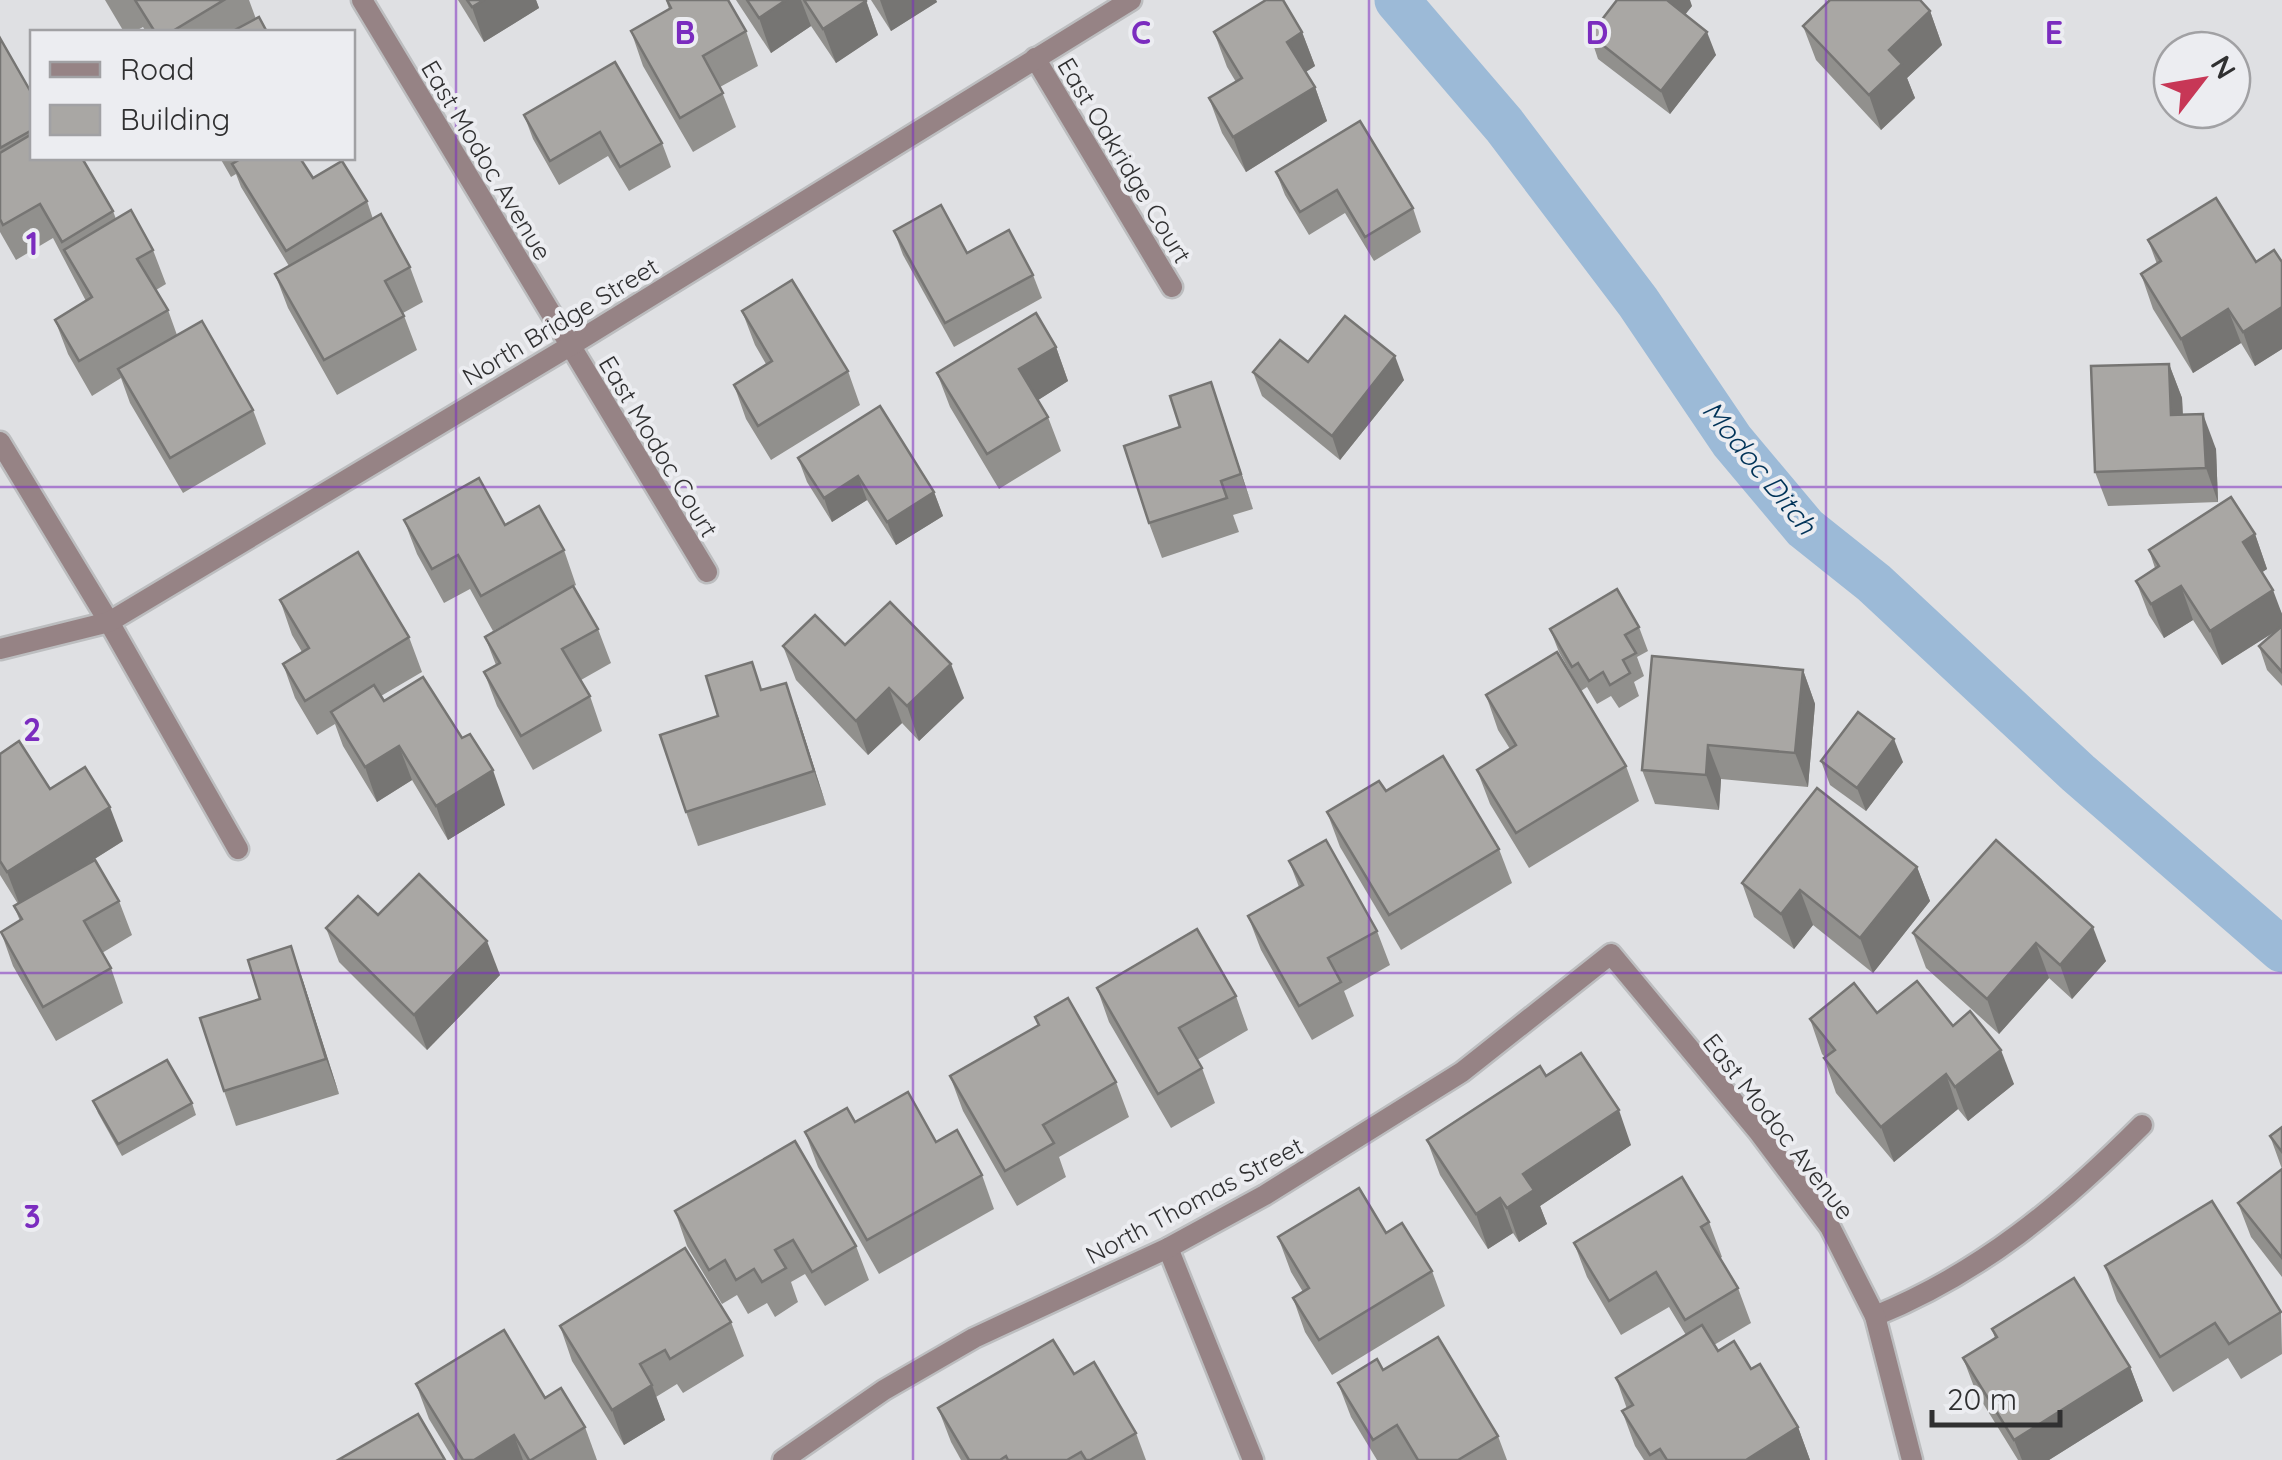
<svg xmlns="http://www.w3.org/2000/svg" width="2282" height="1460" viewBox="0 0 2282 1460" font-family="Quicksand,sans-serif">
	<style>
		.lines { fill: none; stroke-linecap: round; stroke-linejoin: round }
		.canal { stroke: #9cbad7; stroke-width: 45 }
		.minor-casing { stroke: #bcbdbf; stroke-width: 25 }
		.tertiary-casing { stroke: #bcbdbf; stroke-width: 25 }
		.minor { stroke: #968385; stroke-width: 20 }
		.tertiary { stroke: #968385; stroke-width: 20 }
		.wall { fill: #91908d }
		.shaded-wall { fill: #767573 }
		.building { fill: #a9a7a4; stroke: #767573; stroke-width: 2.5 }
		.grid { fill: none; stroke: #7b2cbf; stroke-width: 2.5; stroke-opacity: 0.55 }
		.labels { text-anchor: middle; dominant-baseline: central; stroke-width: 8; stroke-linejoin: round; paint-order: stroke }
		.street-label { font-size: 25px; fill: #303031; stroke: #ecedf1 }
		.water-label { font-size: 28px; font-style: italic; fill: #013358; stroke: #ecedf1 }
		.grid-label { font-size: 32px; text-anchor: middle; font-weight: bold; fill: #7b2cbf; stroke: #ecedf1; stroke-width: 8; stroke-linejoin: round; paint-order: stroke }
	</style>
	<rect width="100%" height="100%" fill="#dfe0e3"/>
	<g class="lines">
		<path class="canal" d="M1397,0l107,125 134,177 94,139 73,87 69,55 204,190 204,177"/>
		<defs>
			<g id="minor">
				<path d="M362,0l345,572"/>
				<path d="M1035,58l137,229"/>
				<path d="M0,442l109,180 129,227"/>
				<path d="M1168,1248l85,212"/>
				<path d="M1875,1316c106,-43 187,-111 267,-191"/>
				<path d="M783,1460l101,-70 90,-52 194,-90 97,-53 197,-123 149,-118 147,177 72,96 45,89 37,144"/>
			</g>
			<path id="tertiary" d="M0,649l109,-27 461,-276 561,-346"/>
		</defs>
		<use href="#minor" class="minor-casing"/>
		<use href="#tertiary" class="tertiary-casing"/>
		<use href="#minor" class="minor"/>
		<use href="#tertiary" class="tertiary"/>
	</g>
	<g class="wall">
		<path d="M105,0h144l7,19 11,13h-121l-3,-5 -9,5h-10z"/>
		<path d="M458,0h78l3,8 -55,34z"/>
		<path d="M666,0h62l18,31 12,35 -38,21 16,40 -43,25 -50,-86 -12,-35 38,-22z"/>
		<path d="M736,0h130l12,35 -42,28 -25,-37 -40,27z"/>
		<path d="M871,0h65l1,2 -46,29z"/>
		<path d="M1692,6l-7,8 31,41 -46,59 -72,-55 -8,-24z"/>
		<path d="M1930,11l12,34 -35,33 8,20 -34,32 -65,-70 -13,-34z"/>
		<path d="M1214,32h88l13,34 -9,6 9,15 12,34 -81,51 -24,-39 -13,-35 27,-16 -9,-15z"/>
		<path d="M0,38l32,56v64l81,53 3,8 37,31 13,34 -10,6 12,20 9,25 76,75 13,34 -83,49 -53,-90 -9,-25 -29,18 -24,-42 -13,-34 31,-19 -33,-63 -37,22 -16,-28z"/>
		<path d="M524,115l138,28 9,24 -42,24 -21,-35 -49,29 -26,-46z"/>
		<path d="M220,158h80l13,20 54,23 6,18 37,48 13,35 -20,11 14,37 -80,45 -49,-87 -13,-34 14,-8 -48,-79 -5,-13 -5,3z"/>
		<path d="M1276,172l137,36 8,24 -47,29 -29,-48 -36,22 -24,-40z"/>
		<path d="M894,231l139,44 9,23 -88,49 -51,-92z"/>
		<path d="M2148,240l108,22h26v87l-27,17 -14,-23 -48,30 -40,-64 -12,-35 16,-10z"/>
		<path d="M742,311l106,60 12,34 -89,55 -25,-41 -12,-34 32,-21 -11,-19z"/>
		<path d="M1056,347l12,34 -30,19 10,17 13,34 -62,38 -49,-82 -13,-34z"/>
		<path d="M1308,362l96,18 -64,80 -78,-64 -9,-24z"/>
		<path d="M2169,364l13,34 1,17 33,34 2,53 -110,4 -13,-34z"/>
		<path d="M1223,417l30,92 -20,6 6,17 -77,26 -13,-35z"/>
		<path d="M798,458l136,34 9,24 -47,29 -29,-45 -35,22 -25,-40z"/>
		<path d="M404,520l101,5 59,25 12,35 -2,1 24,43 13,34 -30,17 9,16 12,35 -69,39 -36,-64 -13,-34 12,-7 -11,-28 53,-31 -45,25 -23,-42 -26,14 -27,-49z"/>
		<path d="M2255,534l12,35 -5,3 20,42v72l-15,-16 -8,-24 17,-15 -54,34 -29,-45 -29,18 -15,-23 -13,-34 19,-13 -6,-18z"/>
		<path d="M280,600l129,37 13,35 -41,24 3,5 121,104 -57,35 -36,-60 -35,22 -34,-56 -8,-22 -18,11 -22,-37 -12,-34 19,-12 -10,-17z"/>
		<path d="M1639,627l9,24 -11,6 7,19 -10,6 5,14 -20,12 -8,-12 -14,8 -10,-17 -6,4 -22,-39 -9,-23z"/>
		<path d="M845,645l119,53 -45,43 -17,-18 -34,32 -72,-75 -13,-34z"/>
		<path d="M1803,670l12,34 -7,83 -87,-8 -2,31 -64,-6 -13,-34z"/>
		<path d="M762,690l36,27 28,88 -128,41 -12,-34 32,-96z"/>
		<path d="M1486,695l140,71 13,35 -110,67 -39,-64 -13,-34 33,-21 -12,-19z"/>
		<path d="M0,754l123,87 -49,31 45,29 13,34 -30,18 9,15 12,35 -67,38 -43,-75 -12,-34 19,-11 -6,-15 4,-2 -18,-29z"/>
		<path d="M1821,761l82,1 -37,49 -36,-26z"/>
		<path d="M1386,791l113,58 13,34 -111,67 -61,-103 -13,-35z"/>
		<path d="M1996,840l110,121 -34,38 -23,-21 -50,56 -73,-66 -13,-35z"/>
		<path d="M1289,861l88,70 13,34 -46,26 10,25 -42,24 -51,-90 -13,-34 51,-29z"/>
		<path d="M1917,867l13,34 -57,72 -60,-48 -19,24 -40,-32 -12,-34z"/>
		<path d="M378,915l122,60 -73,75 -88,-88 -13,-34z"/>
		<path d="M303,981l36,113 -103,32 -12,-35 36,-92z"/>
		<path d="M1097,988l139,8 12,34 -51,30 5,8 13,35 -44,25 -62,-106z"/>
		<path d="M1877,1013l76,13 61,58 -46,37 -10,-12 -64,53 -58,-69 -12,-35 1,-1 -3,-3 -12,-35z"/>
		<path d="M1035,1017l81,65 13,35 -70,40 7,20 -49,29 -54,-95 -13,-35 88,-51z"/>
		<path d="M1546,1076l85,69 -91,61 7,18 -28,18 -6,-9 -25,16 -48,-74 -13,-35z"/>
		<path d="M93,1101l99,2 4,12 -74,41 -24,-43z"/>
		<path d="M855,1122l127,53 12,34 -115,65 -61,-107 -13,-35z"/>
		<path d="M2282,1127v150l-31,-40 -13,-34 44,-34 -12,-33z"/>
		<path d="M675,1211l181,35 13,34 -44,26 -20,-32 -14,8 7,20 -23,15 -8,-14 -19,11 -11,-19 -15,9 -35,-58z"/>
		<path d="M1709,1222l13,35 -2,1 18,30 13,35 -37,22 4,6 33,18 47,58 12,33h-166l-9,-14 -13,-35 5,-2 -11,-31 70,-43 -17,-28 -48,28 -34,-58 -13,-34z"/>
		<path d="M1386,1233l46,38 13,35 -113,69 -27,-43 -12,-34 10,-6 -12,-20 -13,-35z"/>
		<path d="M2105,1266l176,46 1,42 -41,25 -13,-21 -55,34 -56,-91z"/>
		<path d="M731,1322l13,34 -61,37 -6,-9 -21,13 9,23 -41,25 -52,-84 -12,-35z"/>
		<path d="M1992,1329l138,38 13,34 -94,59h-31l-42,-68 -13,-34 32,-20z"/>
		<path d="M1383,1370l115,66 9,24h-130l-26,-43 -13,-34z"/>
		<path d="M1074,1374l62,59 10,27h-185l-10,-18 -13,-34z"/>
		<path d="M416,1384l129,14 40,29 12,33h-143l-25,-41z"/>
	</g>
	<g class="shaded-wall">
		<path d="M484,0h52l3,8 -55,34 -12,-35z"/>
		<path d="M786,0h15l10,26 -40,27 -12,-35z"/>
		<path d="M880,0h56l1,2 -46,29z"/>
		<path d="M1669,0h21l2,6 -15,19 -9,-24z"/>
		<path d="M866,1l12,34 -42,28 -13,-34z"/>
		<path d="M1930,11l12,34 -35,33 8,20 -34,32 -12,-35 20,-45z"/>
		<path d="M1302,32l13,34 -16,10 -12,-34z"/>
		<path d="M1707,32l9,23 -46,59 -9,-23z"/>
		<path d="M1315,87l12,34 -81,51 -13,-35z"/>
		<path d="M2282,307v42l-27,17 -12,-34z"/>
		<path d="M2228,309l13,34 -48,30 -12,-34z"/>
		<path d="M1056,347l12,34 -36,23 -13,-35z"/>
		<path d="M1395,356l9,24 -64,80 -8,-24z"/>
		<path d="M2169,364l13,34 2,52 -13,-35z"/>
		<path d="M1211,382l12,35 30,92 -12,-35z"/>
		<path d="M2203,414l13,35 2,53 -12,-34z"/>
		<path d="M858,476l9,24 -35,22 -8,-24z"/>
		<path d="M934,492l9,24 -47,29 -9,-23z"/>
		<path d="M2255,534l12,35 -12,8 -12,-35z"/>
		<path d="M2181,586l12,34 -29,18 -13,-34z"/>
		<path d="M2273,590l9,24v13l-60,38 -12,-34z"/>
		<path d="M951,664l13,34 -45,43 -12,-35z"/>
		<path d="M1803,670l12,34 -7,83 -13,-34z"/>
		<path d="M786,683l12,34 28,88 -12,-34z"/>
		<path d="M889,688l13,35 -34,32 -12,-34z"/>
		<path d="M1894,739l9,23 -37,49 -9,-23z"/>
		<path d="M1708,745l13,34 -2,31 -13,-35z"/>
		<path d="M399,746l13,34 -35,22 -12,-35z"/>
		<path d="M493,770l12,35 -57,35 -12,-34z"/>
		<path d="M110,807l13,34 -103,65 -13,-34z"/>
		<path d="M1917,867l13,34 -57,72 -13,-35z"/>
		<path d="M1800,890l13,35 -19,24 -13,-35z"/>
		<path d="M2093,927l13,34 -34,38 -12,-34z"/>
		<path d="M487,941l13,34 -73,75 -13,-35z"/>
		<path d="M2036,943l13,35 -50,56 -12,-35z"/>
		<path d="M291,946l12,35 36,113 -13,-35z"/>
		<path d="M2001,1050l13,34 -46,37 -13,-34z"/>
		<path d="M1946,1074l12,35 -64,53 -13,-35z"/>
		<path d="M1619,1110l12,35 -91,61 7,18 -28,18 -12,-34 16,-34z"/>
		<path d="M1500,1198l13,35 -25,16 -12,-35z"/>
		<path d="M2130,1367l13,34 -94,59h-27l-8,-20z"/>
		<path d="M652,1385l13,35 -41,25 -12,-35z"/>
		<path d="M1798,1427l12,33h-64z"/>
		<path d="M514,1435l9,25h-49z"/>
	</g>
	<g class="building">
		<path d="M135,0h89l-53,32h-16z"/>
		<path d="M467,0h17l-12,7z"/>
		<path d="M667,0h61l18,31 -43,25 20,37 -43,25 -49,-87 40,-23z"/>
		<path d="M747,0h39l-27,18z"/>
		<path d="M804,0h62v1l-43,28z"/>
		<path d="M1266,0h17l19,32 -15,10 28,45 -82,50 -24,-39 33,-20 -28,-46z"/>
		<path d="M1617,0h52l-1,1 39,31 -46,59 -71,-56z"/>
		<path d="M1830,0h90l10,11 -41,39 13,14 -33,31 -66,-69z"/>
		<path d="M259,17l8,15h-36z"/>
		<path d="M0,38l32,56v36l-32,18z"/>
		<path d="M615,62l47,81 -42,24 -20,-35 -50,29 -26,-46z"/>
		<path d="M1360,121l53,87 -48,29 -28,-47 -37,22 -24,-40z"/>
		<path d="M32,134v24h50l31,53 -51,31 -22,-38 -37,21 -3,-6v-66z"/>
		<path d="M242,158h58l13,20 29,-17 25,40 -81,50 -54,-87z"/>
		<path d="M2216,198l40,64 18,-12 8,12v45l-39,25 -15,-23 -47,30 -40,-65 20,-13 -13,-21z"/>
		<path d="M941,205l26,48 42,-23 24,45 -88,48 -51,-92z"/>
		<path d="M131,210l22,40 -16,9 31,51 -89,51 -24,-41 37,-23 -28,-47z"/>
		<path d="M381,214l29,53 -25,14 19,35 -80,44 -49,-86z"/>
		<path d="M792,280l56,91 -90,55 -24,-41 38,-24 -30,-50z"/>
		<path d="M1036,313l20,34 -37,22 29,48 -61,37 -50,-81z"/>
		<path d="M1345,316l50,40 -63,80 -79,-64 27,-32 28,22z"/>
		<path d="M202,321l51,89 -83,48 -52,-89z"/>
		<path d="M2169,364l2,51 32,-1 3,54 -111,4 -4,-106z"/>
		<path d="M1211,382l30,92 -20,7 6,17 -78,25 -25,-77 56,-19 -10,-31z"/>
		<path d="M880,406l54,86 -47,30 -29,-46 -34,22 -26,-40z"/>
		<path d="M479,478l26,47 34,-19 25,44 -83,46 -23,-41 -26,14 -28,-49z"/>
		<path d="M2231,497l24,37 -12,8 30,48 -63,41 -29,-45 -30,18 -15,-23 23,-15 -10,-16z"/>
		<path d="M358,552l51,85 -104,64 -22,-37 26,-16 -29,-48z"/>
		<path d="M573,586l25,43 -36,20 28,47 -69,40 -37,-64 16,-9 -15,-26z"/>
		<path d="M1617,589l22,38 -14,8 11,18 -13,7 7,13 -20,12 -7,-13 -14,9 -11,-18 -6,4 -22,-38z"/>
		<path d="M890,602l61,62 -44,42 -18,-18 -33,33 -73,-75 32,-31 30,30z"/>
		<path d="M2282,626v46l-23,-26z"/>
		<path d="M1557,652l69,114 -110,67 -39,-63 39,-25 -30,-50z"/>
		<path d="M1652,656l151,14 -8,83 -87,-8 -2,30 -64,-5z"/>
		<path d="M752,662l9,28 25,-7 28,88 -128,41 -26,-77 58,-19 -12,-40z"/>
		<path d="M423,677l39,61 8,-4 23,36 -57,36 -37,-60 -34,21 -34,-55 43,-27 10,16z"/>
		<path d="M1858,712l36,27 -37,49 -36,-27z"/>
		<path d="M19,741l31,48 35,-22 25,40 -103,65 -7,-11v-107z"/>
		<path d="M1443,756l56,93 -110,66 -62,-103 52,-31 7,10z"/>
		<path d="M1817,788l100,79 -57,71 -60,-48 -19,24 -39,-31z"/>
		<path d="M1326,840l51,91 -49,27 13,24 -42,24 -51,-90 55,-31 -14,-24z"/>
		<path d="M1996,840l97,87 -33,38 -24,-22 -49,56 -74,-66z"/>
		<path d="M95,860l24,41 -35,20 27,47 -68,39 -42,-75 21,-13 -8,-13z"/>
		<path d="M419,874l68,67 -73,74 -88,-87 32,-32 20,19z"/>
		<path d="M1197,929l39,67 -57,32 23,40 -44,26 -61,-106z"/>
		<path d="M291,946l35,113 -102,32 -24,-73 60,-19 -12,-39z"/>
		<path d="M1917,981l36,45 17,-15 31,39 -46,37 -9,-13 -65,53 -57,-69 11,-8 -25,-31 44,-36 23,30z"/>
		<path d="M1068,998l48,84 -73,43 11,18 -49,28 -55,-95 89,-51 -4,-8z"/>
		<path d="M1581,1053l38,57 -96,64 11,16 -27,18 -7,-10 -24,16 -49,-74 113,-74 6,10z"/>
		<path d="M167,1060l25,43 -74,41 -25,-43z"/>
		<path d="M908,1092l28,50 21,-12 25,45 -115,65 -62,-108 42,-24 8,14z"/>
		<path d="M2282,1127v25l-12,-16z"/>
		<path d="M795,1141l61,105 -44,26 -19,-32 -18,10 11,18 -24,14 -8,-13 -18,11 -11,-20 -16,10 -34,-59z"/>
		<path d="M2282,1169v89l-44,-55z"/>
		<path d="M1682,1177l27,45 -8,5 37,61 -53,32 -29,-48 -47,29 -35,-58z"/>
		<path d="M1359,1188l27,45 16,-10 30,48 -113,69 -26,-42 16,-10 -31,-51z"/>
		<path d="M2212,1201l69,111 -52,32 -14,-21 -55,34 -55,-91z"/>
		<path d="M685,1248l46,74 -61,37 -5,-9 -25,14 12,21 -40,25 -52,-84z"/>
		<path d="M2074,1278l56,89 -116,73 -51,-82 34,-21 -5,-8z"/>
		<path d="M1702,1325l16,26 16,-10 17,28 9,-5 38,63 -52,33h-79l-7,-11 -10,6 -28,-44 11,-6 -17,-27z"/>
		<path d="M504,1330l41,68 16,-10 24,39 -54,33h-2l-15,-25 -40,25h-11l-47,-76z"/>
		<path d="M1438,1337l60,99 -40,24h-40l-21,-35 -24,15 -35,-57 39,-24 6,11z"/>
		<path d="M1053,1340l21,34 20,-12 42,71 -46,27h-4l-5,-8 -14,8h-59l-2,-4 -6,4h-31l-31,-52z"/>
		<path d="M418,1414l27,46h-107z"/>
	</g>
	<path class="grid" d="M456,0v1460M913,0v1460M1369,0v1460M1826,0v1460M0,487h2282M0,973h2282"/>
	<g class="labels">
		<g class="street-label">
			<text transform="translate(487 160) rotate(59)">East Modoc Avenue</text>
			<text transform="translate(1125 160) rotate(59)">East Oakridge Court</text>
			<text transform="translate(560 321) rotate(-31)">North Bridge Street</text>
			<text transform="translate(659 446) rotate(59)">East Modoc Court</text>
			<text transform="translate(1779 1126) rotate(52)">East Modoc Avenue</text>
			<text transform="translate(1194 1200) rotate(-28)">North Thomas Street</text>
		</g>
		<g class="water-label">
			<text transform="translate(1760 467) rotate(51)">Modoc Ditch</text>
		</g>
	</g>
	<g class="grid-label">
		<text x="685" y="44">B</text>
		<text x="1141" y="44">C</text>
		<text x="1597" y="44">D</text>
		<text x="2054" y="44">E</text>
		<text x="32" y="255">1</text>
		<text x="32" y="741">2</text>
		<text x="32" y="1228">3</text>
	</g>
	<rect x="30" y="30" width="325" height="130" fill="#ecedf1" stroke="#a1a1a4" stroke-width="2.5"/>
	<rect x="50" y="62" width="50" height="15" fill="#968385" stroke="#a1a1a4" stroke-width="2.5"/>
	<text x="120" y="80" font-size="30" fill="#303031">Road</text>
	<rect x="50" y="105" width="50" height="30" fill="#a9a7a4" stroke="#a1a1a4" stroke-width="2.5"/>
	<text x="120" y="130" font-size="30" fill="#303031">Building</text>
	<g transform="translate(2202 80) rotate(59)"><circle r="48" fill="#ecedf1" stroke="#a1a1a4" stroke-width="2.5"/>
	<path d="M0-8L18 38L0 25L-18 38Z" fill="#c73756"/>
	<text y="-15" font-size="28" font-weight="bold" text-anchor="middle" fill="#303031">N</text>
	</g>
	<path d="M1932 1410v15h128v-15" fill="none" stroke="#303031" stroke-width="5"/>
	<text x="1947" y="1410" font-size="30" fill="#303031" stroke="#ecedf1" stroke-width="8" paint-order="stroke">20 m</text>
</svg>
